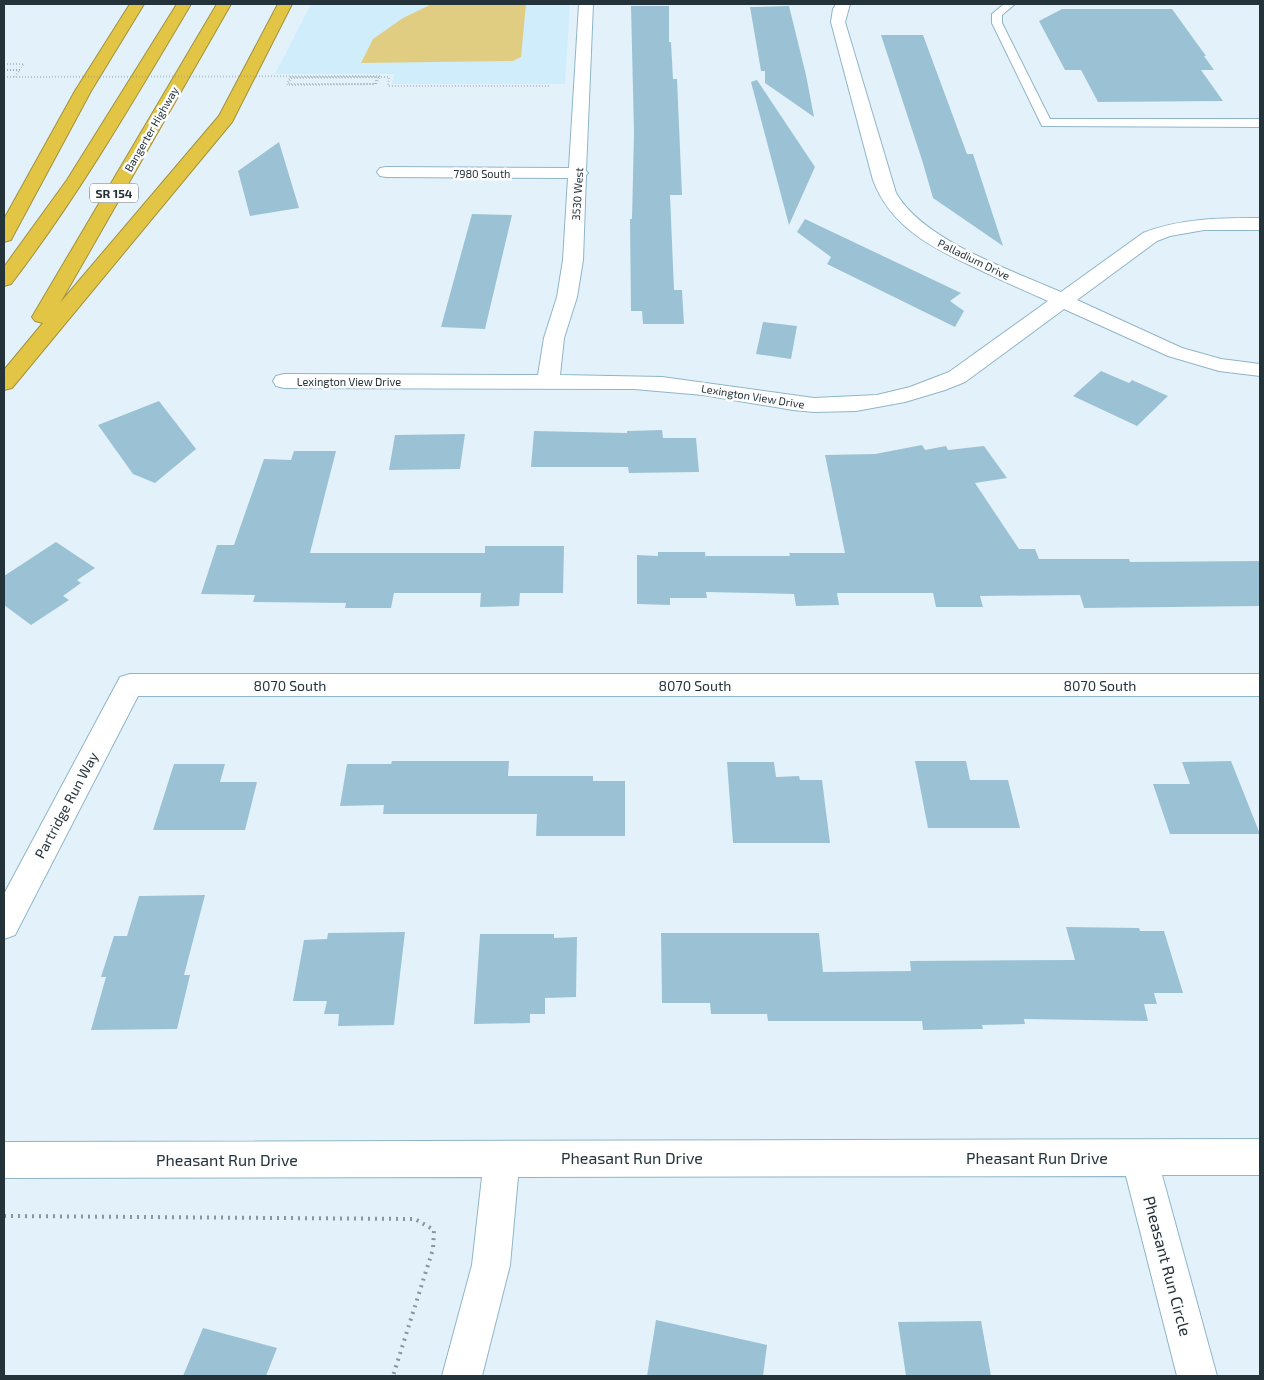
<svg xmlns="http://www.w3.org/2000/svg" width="1264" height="1380" viewBox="0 0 1264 1380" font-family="'Exo 2',sans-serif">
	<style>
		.built { fill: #d0edfb }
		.green { fill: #e0cd81 }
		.building { fill: #9bc2d4 }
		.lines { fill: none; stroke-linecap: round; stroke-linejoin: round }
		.lane-casing { stroke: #8fb5c8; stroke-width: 2 }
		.street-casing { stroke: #8fb5c8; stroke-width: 2 }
		.highway-casing { stroke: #a09240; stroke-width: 2 }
		.path-far1 { stroke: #88979e; stroke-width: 2; stroke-dasharray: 0.5 2.5; stroke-linecap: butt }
		.path { stroke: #88979e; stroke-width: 4; stroke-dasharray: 2 5; stroke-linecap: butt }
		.lane { fill: #fff; fill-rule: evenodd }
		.street { fill: #fff; fill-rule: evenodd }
		.highway { fill: #e2c544; fill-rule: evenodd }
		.path-bridge { stroke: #88979e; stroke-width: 2; stroke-dasharray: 0.5 2.5; stroke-linecap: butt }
		.labels { text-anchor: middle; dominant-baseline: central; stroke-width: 5; stroke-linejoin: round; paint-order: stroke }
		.far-street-label { font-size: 11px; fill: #24333a; stroke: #fdfdfd }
		.shield { fill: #fdfdfd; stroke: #657074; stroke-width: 1 }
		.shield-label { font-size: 12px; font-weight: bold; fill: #24333a }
		.street-label { font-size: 14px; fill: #24333a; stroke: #fdfdfd }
		.near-street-label { font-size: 16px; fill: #24333a; stroke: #fdfdfd }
	</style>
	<rect width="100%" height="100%" fill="#e3f2fa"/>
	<path class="built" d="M311,4h259l-5,80h-173l2,-10h-119z"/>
	<path class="green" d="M432,4h94l-5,53 -8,4 -152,2 12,-24 30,-21z"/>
	<g class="building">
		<path d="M631,6h38v36h2l2,37h4l5,116h-12l4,95h8l2,34h-41l-1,-13h-11l-1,-92h2l2,-86z"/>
		<path d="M789,6l17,69 8,42 -49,-34v-12h-4l-11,-64z"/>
		<path d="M1062,9h110l34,47h-2l10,14h-13l22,31 -125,1 -17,-32h-16l-26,-49z"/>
		<path d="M881,35h42l44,119h6l30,92 -70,-48 -11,-38z"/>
		<path d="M757,80l58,87 -26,58 -38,-143z"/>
		<path d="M279,142l20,66 -49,8 -12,-45z"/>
		<path d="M472,214l40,1 -27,114 -44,-2z"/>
		<path d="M805,219l156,74 -11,8 14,10 -9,16 -128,-63 4,-7 -34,-25z"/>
		<path d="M763,322l34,4 -6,33 -35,-5z"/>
		<path d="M1101,371l28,12 3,-3 36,16 -31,30 -64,-30z"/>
		<path d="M159,401l37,48 -41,34 -22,-9 -35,-49z"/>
		<path d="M662,430l1,8h33l3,34 -70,1 -1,-6h-97l3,-36 93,2v-2z"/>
		<path d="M465,434l-5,35 -71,1 6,-35z"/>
		<path d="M922,445l3,5 21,-4 2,4 36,-4 23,32 -32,5 44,66h16l4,10h90l1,3 130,-1v45l-176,2 -4,-13 -100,1 3,11h-47l-3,-14h-96l2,12 -43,1 -2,-12 -88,-2 1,6h-37v7l-33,-1v-49l21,1v-4h47l1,7v-3h84l-1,-3h56l-20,-98 50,-1z"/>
		<path d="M294,451h42l-26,102h175v-7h79l-1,47h-43l-1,13 -39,1 1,-14h-87l-3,15h-46l1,-5 -93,-1 2,-7 -54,-1 16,-49h17l30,-86 27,1z"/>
		<path d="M56,542l39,26 -18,12 4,3 -18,13 6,4 -38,25 -27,-20v-29z"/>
		<path d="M392,761h117l-1,15h85v5h32v55h-89l1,-22h-154l1,-9 -44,1 7,-42h44z"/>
		<path d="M915,761h51l4,19h38l12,48h-92z"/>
		<path d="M1231,761l29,73h-90l-17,-50h37l-8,-22z"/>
		<path d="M727,762h47l2,15 23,-1 1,4h22l8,63h-97z"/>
		<path d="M174,764h51l-5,18h37l-12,48h-92z"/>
		<path d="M205,895l-21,80h6l-13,54 -86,1 15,-53h-5l13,-41h13l12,-40z"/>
		<path d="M1066,927l73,1 1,3h24l19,62h-29l3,11h-13l4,17 -124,-2 1,5 -43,1 1,4 -60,1 -1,-9h-154l-1,-7h-56l-1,-11h-48l-1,-70h158l4,39 88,-1 -1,-10 165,-1z"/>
		<path d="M405,932l-11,93 -56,1 1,-12h-15l3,-13h-34l11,-61 23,-1 1,-6z"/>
		<path d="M480,934h74v4l23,-1 -1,60 -31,1v16h-15v9l-56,1z"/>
		<path d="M656,1320l111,25 -4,31h-116z"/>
		<path d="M981,1321l10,55h-85l-8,-54z"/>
		<path d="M203,1328l74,20 -11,28h-83z"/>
	</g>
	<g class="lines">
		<defs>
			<path id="lane" d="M1004,4h11l-13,11v8l48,96h210v8l-218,-1 -50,-103v-9z"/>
			<g id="street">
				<path d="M579,4h14l-7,167 2,2 -2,2 -3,85 -6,37 -13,41 -4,37 102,2 152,21 63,-3 33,-8 39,-15 99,-71c-23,-10 -47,-21 -70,-32 -44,-20 -87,-41 -105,-89l-42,-158 2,-13 3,-5h14l-5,18 51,171c28,48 115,77 165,99l82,-59c38,-15 77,-15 117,-15v12h-56l-34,6 -13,5 -80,59 105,48 39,11 39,5v12l-41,-5 -51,-15 -104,-47 -99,73 -20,8 -40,12 -49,9 -42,1 -21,-2 -90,-15 -69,-6 -350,-1 -8,-2 -3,-5 3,-5 8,-2 254,1 6,-37 13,-41 6,-37 5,-82 -182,-1 -6,-1 -3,-4 3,-4 6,-1 183,1z"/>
				<path d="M130,674h1130v22h-1122l-123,239 -11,4v-45l116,-217z"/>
				<path d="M1260,1139v36h-98l55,201h-40l-51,-200 -608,1 -8,88 -28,111h-40l30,-111 10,-88 -478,1v-36z"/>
			</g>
			<g id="highway">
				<path d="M130,4h14l-53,87 -78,145 -2,4 -7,2v-23l71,-128z"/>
				<path d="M177,4h14c-57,96 -112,191 -180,280l-7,2v-19l63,-87z"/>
				<path d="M217,4h14l-171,299 159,-187 59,-112h14l-60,118 -220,266 -8,2v-20l39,-47 -8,-2 -3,-4z"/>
			</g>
		</defs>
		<use href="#lane" class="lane-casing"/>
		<use href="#street" class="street-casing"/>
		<use href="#highway" class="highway-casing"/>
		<g class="path-far1">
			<path d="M4,64h20l-5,6h-15"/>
			<path d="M291,78l98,-1 -1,9h162"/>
		</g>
		<path class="path" d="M4,1216l411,3 19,11 -1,19 -40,127"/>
		<use href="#lane" class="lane"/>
		<use href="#street" class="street"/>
		<use href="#highway" class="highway"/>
		<g class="path-bridge">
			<path d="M4,70h16l-6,7"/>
			<path d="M4,77l376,-1 -4,8 -89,1 3,-8h87l-2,7h-86l2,-6"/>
		</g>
	</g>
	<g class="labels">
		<g class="far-street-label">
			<text transform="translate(151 129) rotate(-60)">Bangerter Highway</text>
			<text x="482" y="173">7980 South</text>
			<text transform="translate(577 194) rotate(-86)">3530 West</text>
			<text transform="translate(974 259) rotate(26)">Palladium Drive</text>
			<text x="349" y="381">Lexington View Drive</text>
			<text transform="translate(753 396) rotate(9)">Lexington View Drive</text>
		</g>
		<rect class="shield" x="90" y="183.5" width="48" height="19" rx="4"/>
		<g class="shield-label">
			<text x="114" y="193">SR 154</text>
		</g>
		<g class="street-label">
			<text x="290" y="685">8070 South</text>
			<text x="695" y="685">8070 South</text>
			<text x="1100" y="685">8070 South</text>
			<text transform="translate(66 805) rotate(-62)">Partridge Run Way</text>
		</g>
		<g class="near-street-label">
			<text x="632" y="1157">Pheasant Run Drive</text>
			<text x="1037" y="1157">Pheasant Run Drive</text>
			<text x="227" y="1159">Pheasant Run Drive</text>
			<text transform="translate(1168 1266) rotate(75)">Pheasant Run Circle</text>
		</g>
	</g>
	<rect width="1264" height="1380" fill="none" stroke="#24333a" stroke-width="10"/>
</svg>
